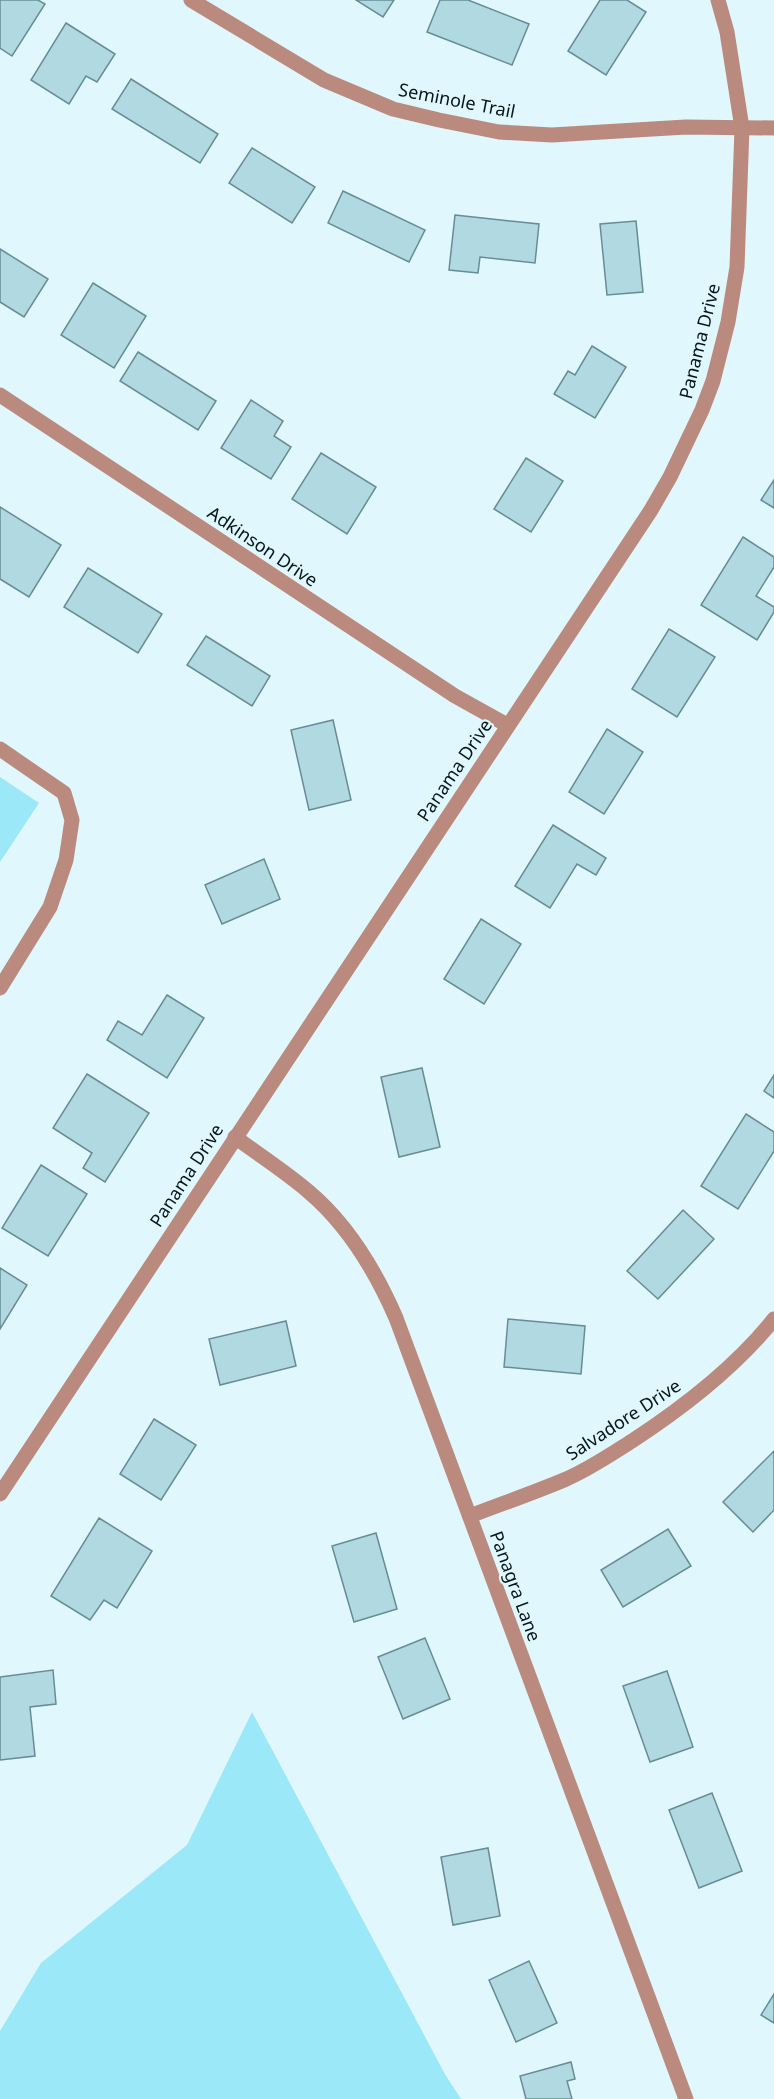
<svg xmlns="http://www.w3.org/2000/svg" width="774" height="2099" viewBox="0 0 774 2099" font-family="'Noto Sans',sans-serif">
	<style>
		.green { fill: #9be8f8 }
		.building { fill: #b1d9e2; stroke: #668d95; stroke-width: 1.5 }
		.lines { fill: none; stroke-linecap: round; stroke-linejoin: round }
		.minor { stroke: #bb8a7f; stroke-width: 15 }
		.labels { text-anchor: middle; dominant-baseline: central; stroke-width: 4.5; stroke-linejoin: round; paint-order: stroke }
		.street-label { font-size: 18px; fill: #071619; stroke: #e0f8fd }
	</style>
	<rect width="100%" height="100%" fill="#e0f8fd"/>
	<g class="green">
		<path d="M0,777l39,26 -39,59z"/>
		<path d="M252,1712l194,364 15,23h-461v-68l41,-68 146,-118z"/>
	</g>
	<g class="building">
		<path d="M0,0h38l7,4 -33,52 -12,-8z"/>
		<path d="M356,0h38l-11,17z"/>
		<path d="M440,0h28l61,24 -17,41 -85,-33z"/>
		<path d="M600,0h27l19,12 -40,63 -38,-24z"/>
		<path d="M66,23l49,31 -18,28 -11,-6 -17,28 -38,-24z"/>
		<path d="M131,79l87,55 -18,29 -88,-54z"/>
		<path d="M252,148l63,39 -23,36 -63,-40z"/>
		<path d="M343,191l82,39 -16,32 -81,-39z"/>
		<path d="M455,215l84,9 -4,39 -55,-6 -2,16 -29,-3z"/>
		<path d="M636,221l7,71 -36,3 -7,-71z"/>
		<path d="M0,249l48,30 -24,38 -24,-15z"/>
		<path d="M93,283l53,33 -32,52 -53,-33z"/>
		<path d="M592,346l34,21 -31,51 -41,-24 14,-23 7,4z"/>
		<path d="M138,352l78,49 -18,29 -78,-49z"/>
		<path d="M251,400l32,21 -9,15 17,11 -20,32 -50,-31z"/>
		<path d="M321,453l55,34 -29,47 -55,-35z"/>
		<path d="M526,458l37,23 -32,51 -37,-23z"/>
		<path d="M774,480v28l-13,-8z"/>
		<path d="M0,507l61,38 -32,52 -29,-18z"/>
		<path d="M743,537l31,20v10l-18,29 18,11v5l-17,28 -56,-35z"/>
		<path d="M88,568l74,46 -24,39 -74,-46z"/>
		<path d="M669,629l46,28 -38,60 -45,-28z"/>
		<path d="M206,636l64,40 -18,30 -65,-41z"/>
		<path d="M333,720l18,80 -42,10 -18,-80z"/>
		<path d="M607,729l36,23 -39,62 -35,-22z"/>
		<path d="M553,825l53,33 -10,17 -19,-11 -27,44 -35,-22z"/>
		<path d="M264,859l16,40 -58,25 -17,-39z"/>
		<path d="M481,919l40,25 -37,60 -40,-25z"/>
		<path d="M167,995l37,23 -37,60 -60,-38 11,-19 24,14z"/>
		<path d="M422,1068l18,79 -41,10 -18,-80z"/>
		<path d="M87,1074l62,39 -44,69 -22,-14 9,-15 -39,-25z"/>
		<path d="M774,1075v23l-10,-7z"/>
		<path d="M746,1114l28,18v19l-36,58 -37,-23z"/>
		<path d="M41,1165l46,29 -39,62 -46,-28z"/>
		<path d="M683,1210l31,29 -56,60 -31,-28z"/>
		<path d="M0,1268l27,17 -27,44z"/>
		<path d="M508,1319l77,7 -4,48 -77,-7z"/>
		<path d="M286,1321l10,45 -76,19 -11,-46z"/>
		<path d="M154,1419l42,26 -35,55 -41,-26z"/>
		<path d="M774,1451v59l-21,22 -30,-30z"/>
		<path d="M99,1518l53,33 -35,57 -13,-8 -14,20 -39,-24z"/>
		<path d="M668,1529l23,37 -68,41 -22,-37z"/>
		<path d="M376,1533l21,76 -43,13 -22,-76z"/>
		<path d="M425,1638l25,61 -47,20 -25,-62z"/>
		<path d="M53,1670l3,34 -26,3 5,49 -35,4v-83z"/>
		<path d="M667,1671l26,76 -43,15 -27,-76z"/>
		<path d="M712,1793l30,78 -43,17 -30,-78z"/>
		<path d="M488,1848l12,68 -47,9 -12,-68z"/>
		<path d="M529,1961l28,62 -41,19 -27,-62z"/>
		<path d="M774,1994v29l-13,-8z"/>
		<path d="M571,2062l4,17 -8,2 5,18h-46l-6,-23z"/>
	</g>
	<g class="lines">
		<g class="minor">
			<path d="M191,0l133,80 69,29 46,11 60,12 53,3 134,-8 88,1"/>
			<path d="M0,395l455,301 52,29"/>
			<path d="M0,749l64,44 8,27 -6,40 -16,47 -50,81"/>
			<path d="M235,1137c24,18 51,35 74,55 39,33 67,80 87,126l290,781"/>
			<path d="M0,1494l651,-984 19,-33 32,-67 11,-29 15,-59 9,-55 5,-139 -15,-96 -9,-32"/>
			<path d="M470,1516c31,-12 63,-23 94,-36 24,-10 46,-25 68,-39 52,-34 103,-73 142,-122"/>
		</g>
	</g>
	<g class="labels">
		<g class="street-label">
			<text transform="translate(457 100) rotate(11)">Seminole Trail</text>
			<text transform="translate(699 341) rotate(-76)">Panama Drive</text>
			<text transform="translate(263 546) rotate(34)">Adkinson Drive</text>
			<text transform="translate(454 770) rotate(-56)">Panama Drive</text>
			<text transform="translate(186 1175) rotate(-57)">Panama Drive</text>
			<text transform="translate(623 1419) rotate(-33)">Salvadore Drive</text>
			<text transform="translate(516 1586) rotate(70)">Panagra Lane</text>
		</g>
	</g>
</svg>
